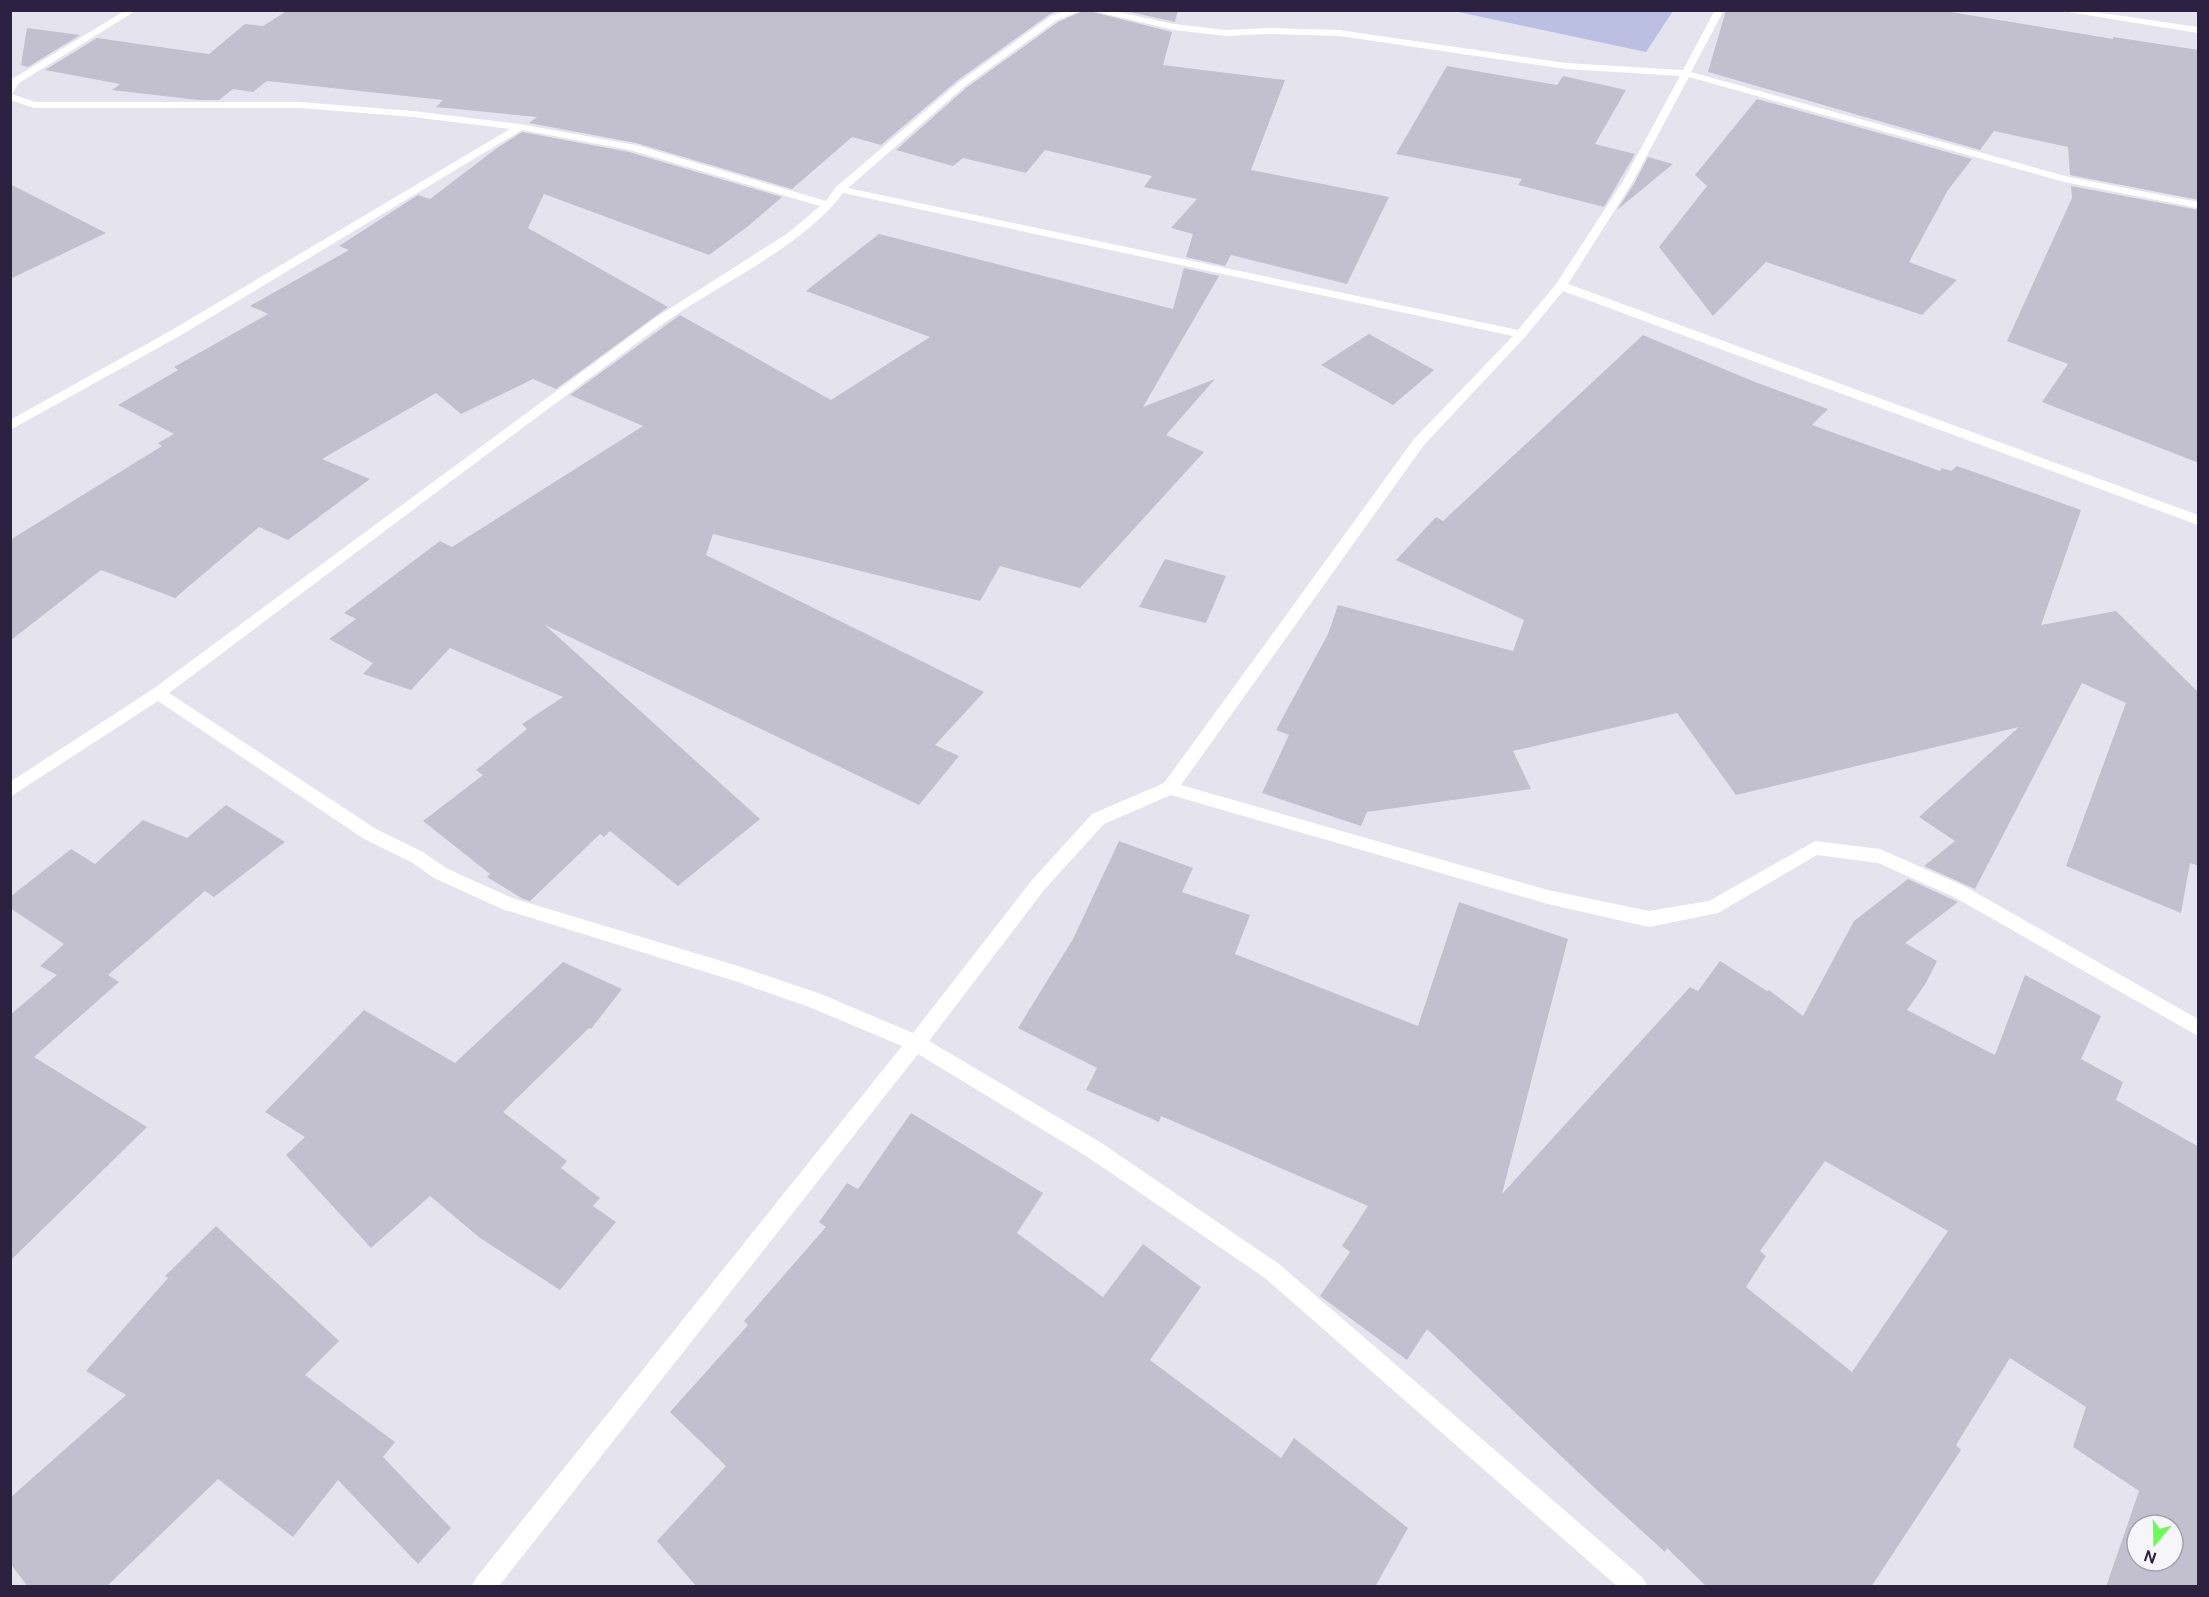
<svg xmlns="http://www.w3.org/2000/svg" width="2209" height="1597" viewBox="0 0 2209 1597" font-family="'DM Sans',sans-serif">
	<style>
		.green { fill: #bbbfe1 }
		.building { fill: #c2c0cf; fill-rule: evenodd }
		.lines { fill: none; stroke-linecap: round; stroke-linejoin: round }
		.minor { fill: #fff; fill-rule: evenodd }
	</style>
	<rect width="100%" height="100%" fill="#e5e4ee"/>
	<path class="green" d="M1454,11l219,-1v1l-27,41z"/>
	<g class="building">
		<path d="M288,10h772l-10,4 -92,66 -77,65 -29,-8 -60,52 -156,-46 -107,-20 8,-6 -101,-10 7,-7 -176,-19 -14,11 -20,-3 -14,11h-21l-86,-10 8,-6 -75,-14 52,-32 112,16 36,-30 18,2z"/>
		<path d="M1085,10l87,22 -9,33 122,15 -34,90 138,27 -42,87 -116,-29 -6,11 -39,-9 7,-23 -22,-6 26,-29 -53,-12 8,-11 -107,-26 -19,23 -63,-15 -10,8 -57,-16 70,-62 92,-66z"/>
		<path d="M1121,10h57l-3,12z"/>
		<path d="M1726,10h213l174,29v-2l86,13v150l-129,-25 -2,-28 -74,-16 -14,19 -272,-78z"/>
		<path d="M27,28l53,7 -52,32 -7,-2z"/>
		<path d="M1447,66l110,19 6,-9 63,14 -31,54 40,10 -31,53 -86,-22 4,-6 -126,-25z"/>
		<path d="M1757,99l215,60 -24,31 -39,72 48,18 -35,35 -156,-53 -53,54 -54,-69 48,-61 -12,-11z"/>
		<path d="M522,132l107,20 153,45 -35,30 -38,28 -165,-61 -16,34 140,79 -112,82 -23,-10 -72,35 -25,-21 -114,66 48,20 -82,61 -29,-13 -84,71 -74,-28 -91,71v-101l152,-94 -4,-3 16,-9 -56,-29 60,-35 -4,-3 94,-53 -18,-8 99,-56 -10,-4 79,-51 12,4 67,-51z"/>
		<path d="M1648,157l25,7 -56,46 17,-26z"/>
		<path d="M10,184l96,49 -96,46z"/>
		<path d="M2071,186l128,24v253l-157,-61 26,-38 -61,-23 65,-143z"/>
		<path d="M879,234l294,75 11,-41 35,8 -76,131 72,-28 -49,56 38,17 -124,136 -80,-22 -20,35 -267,-67 -7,21 278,137 -49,53 24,11 -40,49 -374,-180 215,194 -82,67 -68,-55 -6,6 -4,-3 -70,67 -7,-2 -36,-22 3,-3 -67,-53 60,-46 -7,-5 51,-41 -5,-5 41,-27 -113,-49 -39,42 -48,-16 10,-11 -44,-24 27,-20 -12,-6 96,-72 12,6 191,-121 -73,-31 110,-80 151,85 99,-63 -124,-46z"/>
		<path d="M1369,334l65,36 -41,35 -72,-40z"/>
		<path d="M1643,335l107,45 78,29 -16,16 128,46 2,-3 9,3 6,-5 124,44 -40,115 75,-14 83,82v173l-9,-3 -9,50 -115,-47 60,-163 -44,-20 -107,206 -51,-23 31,-25 -36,-24 100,-90 -283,68 -59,-82 -164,38 18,38 -164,23 -6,14 -99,-33 27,-58 -13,-5 52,-96 10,-29 175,46 11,-31 -128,-60 40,-43 7,4z"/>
		<path d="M1165,559l61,17 -20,47 -67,-16z"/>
		<path d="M226,805l59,37 -71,55 -9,-6 -97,84 11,7 -85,75 113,70 -137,134v-246l47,-40 -17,-9 24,-22 -54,-36v-11l61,-48 24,15 48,-44 44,18z"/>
		<path d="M1119,841l74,27 -11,24 68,23 -15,39 183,72 41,-124 109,37 -66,255 188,-207 8,4 22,-30 47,30 2,-1 34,26 51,-95 54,-42 50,23 -53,41 32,18 -11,22 -19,27 88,45 30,-80 76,41 -20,43 42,23 -7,18 83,47v440h-93l33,-96 -66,-44 13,-40 -76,-49 -54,87 5,5 -90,137h-164l-40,-39 -2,4 -66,-60 -172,-163 -20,31 -87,-64 30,-44 -8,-6 26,-40 -207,-90 -2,6 -73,-32 11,-22 -79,-40 55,-89zM1825,1161l123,70 -96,141 -106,-85 20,-31 -6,-5zM2137,1525h36v36h-36z"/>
		<path d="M563,962l59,27 -31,40 -2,-1 -86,84 64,49 -6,7 39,30 -7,8 23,16 -56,68 -80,-52 -50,-42 -59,52 -85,-93 19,-18 -40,-25 99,-102 91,53z"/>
		<path d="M911,1113l132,80 -26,40 86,64 40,-53 58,43 -51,73 131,98 13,-20 114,90 -33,59h-678l-40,-46 69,-75 -56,-54 78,-87 -4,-4 82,-94 -7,-5 28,-39 11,6z"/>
		<path d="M216,1226l123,115 -34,34 90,67 -12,15 68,71 -33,36 -80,-84 -45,57 -75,-58 -112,108h-78l-18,-24v-65l116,-103 -40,-24 82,-93 -3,-2z"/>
	</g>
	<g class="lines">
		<g class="minor">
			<path d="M126,10h11l-118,73 -7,11 23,8h265l113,9 107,13 116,21 190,56 10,-14 123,-105 92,-66 17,-6h15l-26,10 -92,66 -117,102 670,142 38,-46 66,-101 58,-107 -114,-7 -227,-33 -71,-2 -42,2 -52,-6 -85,-20h19l66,14 52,6 42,-2 71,2 227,33 117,7 32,-60h9l-33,62 378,105 129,25v6l-134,-26 -375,-105 -57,106 -64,101 630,231v10l-635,-234 -38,46 -101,108 -243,340 367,105 101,21 60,-10 106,-60 65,8 86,38 232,132v17l-244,-139 -76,-34 -61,-8 -99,58 -69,14 -101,-23 -377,-109 -67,29 -60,66 -115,151 171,101 179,122 364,314 4,8h-30l-352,-308 -179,-122 -168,-102 -419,532h-27l4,-8 426,-532 -93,-39 -71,-25 -236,-73 -68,-31 -23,-16 -47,-23 -206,-138 -148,96v-15l143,-93 502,-371 133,-85 32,-27 -190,-56 -108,-20 -344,207 -168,93v-10l160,-89 340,-202 -97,-12 -113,-9h-266l-24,-8 2,-21zM843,193l670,143 -99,103 -250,344 -72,31 -60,66 -119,153 -92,-39 -83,-28 -226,-68 -66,-30 -23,-16 -47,-23 -207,-136c164,-123 327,-246 491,-367 57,-42 141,-77 183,-133z"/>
			<path d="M2056,10h26l116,17v6z"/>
		</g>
	</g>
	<rect width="2209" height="1597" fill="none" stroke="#2d2141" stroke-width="24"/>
	<g transform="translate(2155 1543) rotate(199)"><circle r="28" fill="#f5f5fa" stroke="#a5a0b0" stroke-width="1.5"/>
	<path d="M0-4.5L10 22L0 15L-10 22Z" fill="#6bfb55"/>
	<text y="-9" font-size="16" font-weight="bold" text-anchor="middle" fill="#2d2141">N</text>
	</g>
</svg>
